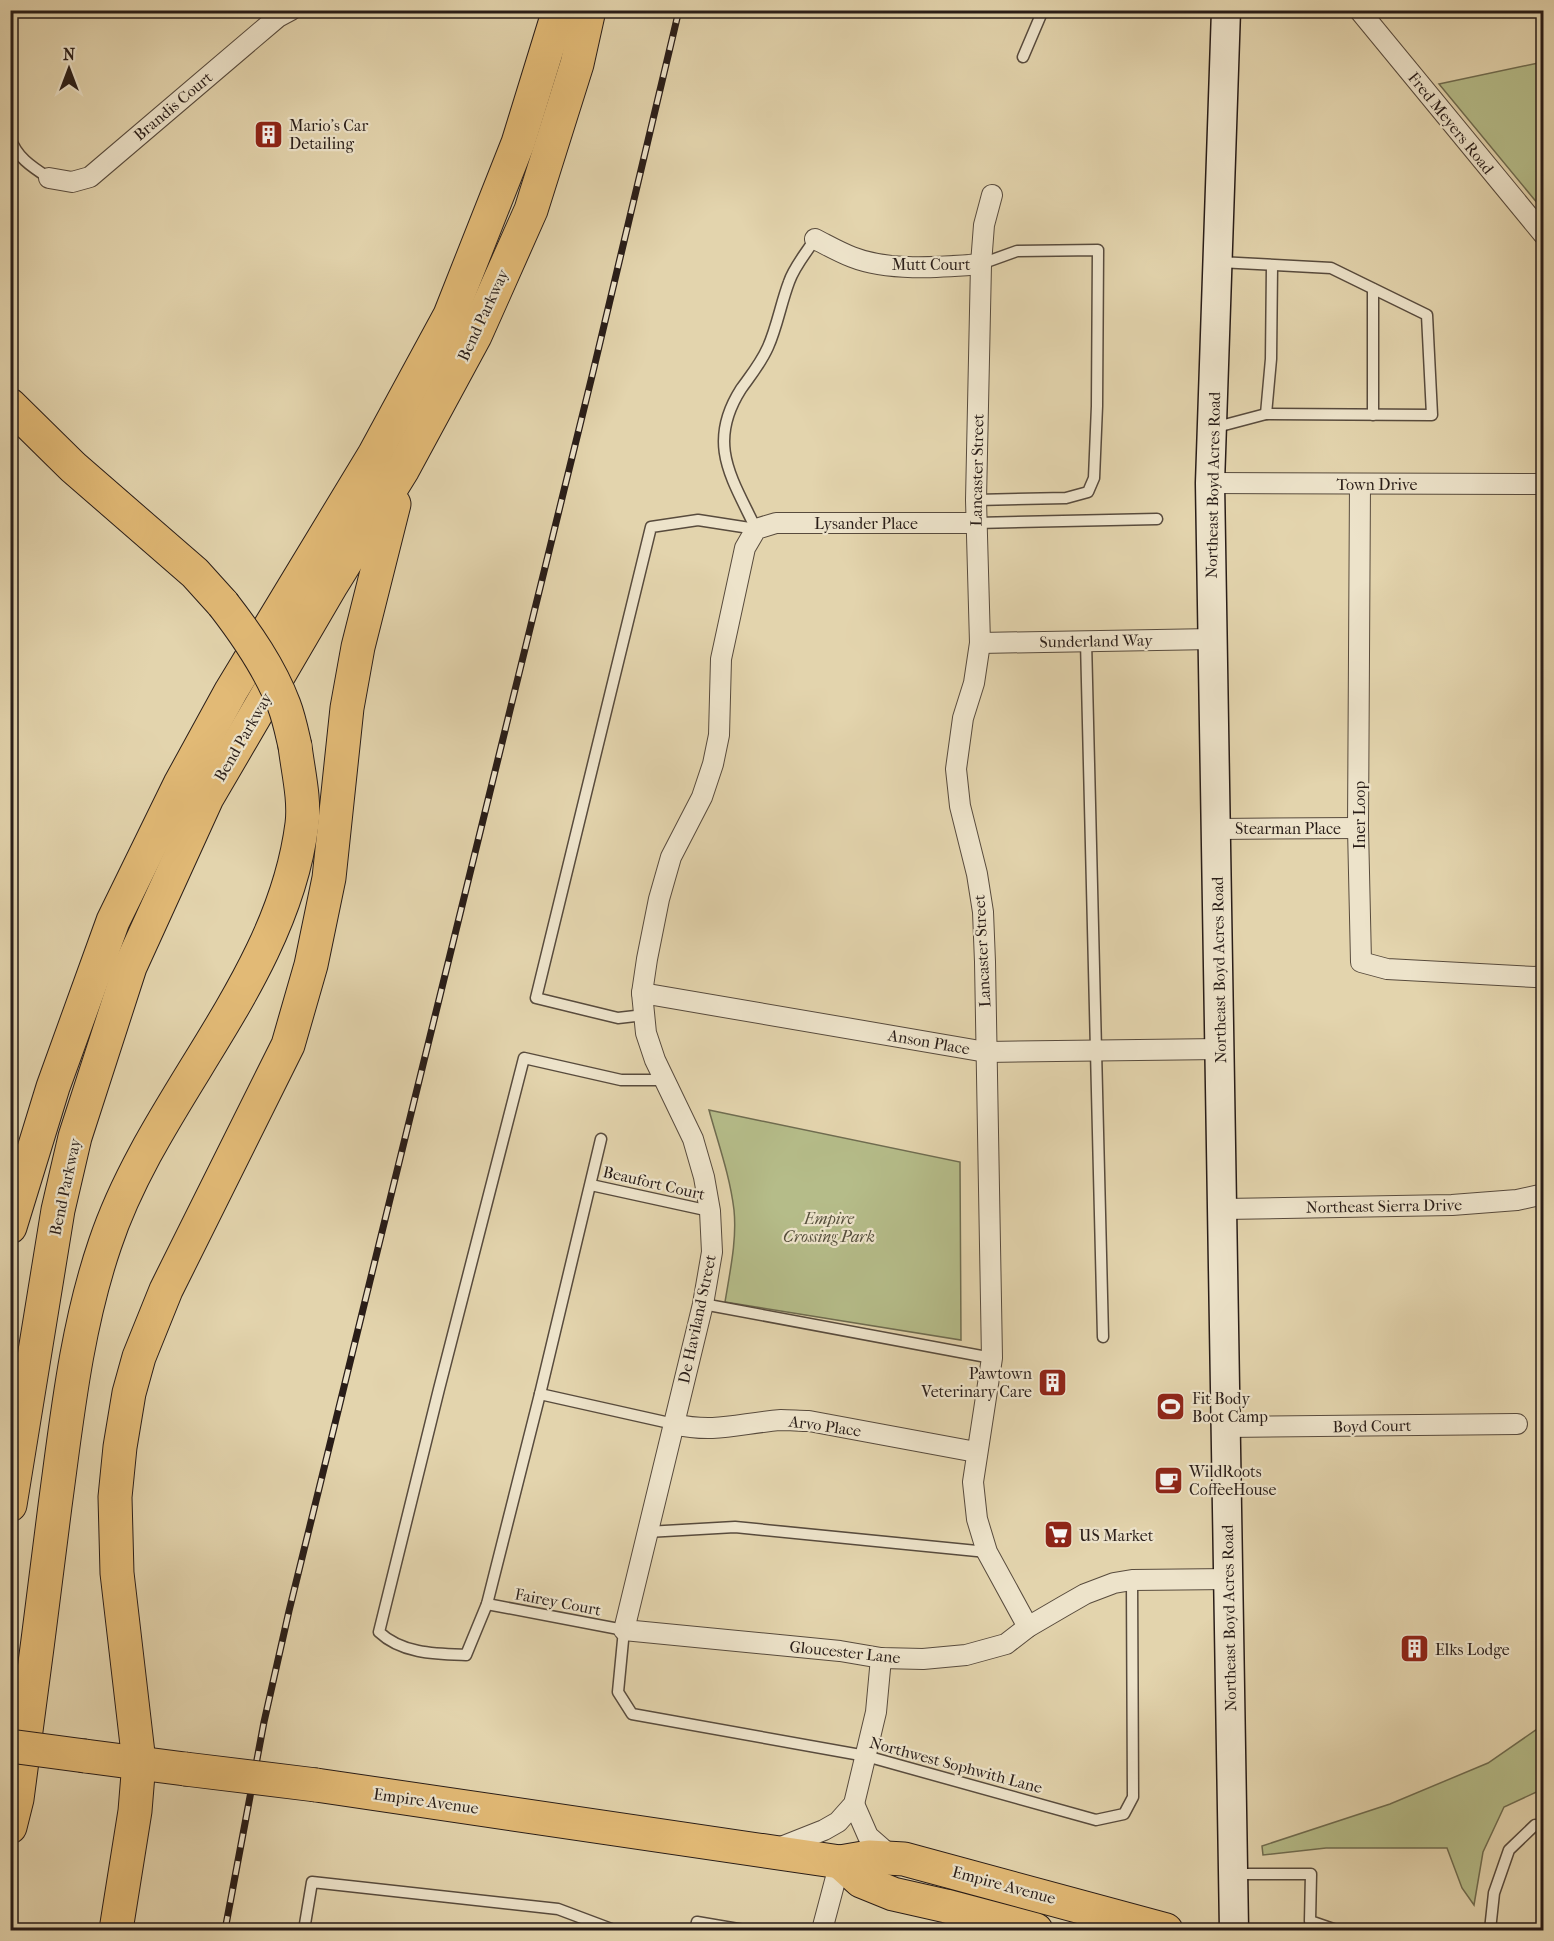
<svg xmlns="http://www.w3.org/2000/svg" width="1554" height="1941" viewBox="0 0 1554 1941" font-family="'IM FELL French Canon',serif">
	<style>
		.green { fill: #b5bc89; stroke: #6f6c50; stroke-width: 1.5 }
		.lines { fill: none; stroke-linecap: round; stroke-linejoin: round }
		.lane-casing { stroke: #584b3d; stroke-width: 13 }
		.street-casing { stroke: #584b3d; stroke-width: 22 }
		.secondary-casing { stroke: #291d18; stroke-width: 31 }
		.highway-casing { stroke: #291d18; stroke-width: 35 }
		.lane { stroke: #ede3ca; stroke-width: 10 }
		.street { stroke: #ede3ca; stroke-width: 20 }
		.secondary { stroke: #ede3ca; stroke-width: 28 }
		.highway { stroke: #e2ba76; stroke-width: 33 }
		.rail-casing { stroke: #291d18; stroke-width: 7 }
		.rail { stroke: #ede3ca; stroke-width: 4.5; stroke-dasharray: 14; stroke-linecap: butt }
		.highway-bridge-casing { stroke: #291d18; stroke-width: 35; stroke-linecap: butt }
		.highway-bridge { stroke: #e2ba76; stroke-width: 33 }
		.labels { text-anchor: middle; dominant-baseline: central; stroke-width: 4.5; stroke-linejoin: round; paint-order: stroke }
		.street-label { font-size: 16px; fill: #291d18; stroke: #ede3ca }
		.poi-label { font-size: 16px; fill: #291d18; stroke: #ede3ca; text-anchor: start }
		.park-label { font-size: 16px; font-style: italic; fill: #534d3a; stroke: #ede3ca }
	</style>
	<rect width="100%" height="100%" fill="#e3d4ad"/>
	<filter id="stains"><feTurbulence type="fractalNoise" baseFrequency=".00333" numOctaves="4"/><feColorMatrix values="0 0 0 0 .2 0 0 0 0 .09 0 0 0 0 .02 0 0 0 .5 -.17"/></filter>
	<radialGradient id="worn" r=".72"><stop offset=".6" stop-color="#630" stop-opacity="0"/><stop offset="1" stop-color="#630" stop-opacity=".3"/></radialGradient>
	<g class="green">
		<path d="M1543,62h1l-1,148 -104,-126z"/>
		<path d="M709,1110l251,52 1,178 -236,-38c5,-31 12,-62 9,-92 -4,-34 -16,-67 -25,-100z"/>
		<path d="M1543,1725v64l-39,18 -21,45 -9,53 -12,-17 -15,-40h-121l-63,7 -1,-9 128,-42 98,-41z"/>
	</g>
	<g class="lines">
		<defs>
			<g id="lane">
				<path d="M1023,57l20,-47"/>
				<path d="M10,137c6,20 22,30 39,41"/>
				<path d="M1266,414l5,-55 1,-93"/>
				<path d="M1373,415v-126"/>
				<path d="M1213,428l53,-14 166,1 -5,-100 -96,-47 -112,-6"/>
				<path d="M976,500l90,-2 22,-6 6,-14 3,-72 1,-156 -81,1 -36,13"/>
				<path d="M976,523l181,-4"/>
				<path d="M756,529c-24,-51 -50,-85 -15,-140 10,-14 20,-26 27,-42 9,-20 13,-44 21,-65 5,-15 17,-29 26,-43"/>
				<path d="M1086,641l17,696"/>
				<path d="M644,1015l-26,3 -82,-20 115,-471 47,-7 58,9"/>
				<path d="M601,1139l-61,255 -53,210 -21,51c-29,-1 -64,-1 -87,-23l60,-243 85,-331 97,22h43"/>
				<path d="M591,1185l119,26"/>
				<path d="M703,1304l289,54"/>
				<path d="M540,1394l134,30"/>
				<path d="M647,1532l88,-5 252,25"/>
				<path d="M487,1604l137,26 -6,62 14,22 234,42 230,64 28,-6 9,-17 -1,-217"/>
				<path d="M1233,1874h78l-1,47 26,9"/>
				<path d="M304,1930l8,-48 246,27 56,21"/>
				<path d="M695,1930l2,-8 47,8"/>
				<path d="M1490,1930l4,-37 15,-43 26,-25h9"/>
			</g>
			<g id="street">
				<path d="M1359,10l185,225"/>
				<path d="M49,178l23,4 18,-5 188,-160 13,-7"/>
				<path d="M992,195l-8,30 -3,39 -5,236 4,143 -6,40 -11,35 -7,51 4,37 17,68 6,38 2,50 7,396 -19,124 4,37 10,33 41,75"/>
				<path d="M815,239c12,6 24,13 37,18 38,15 90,10 129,7"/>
				<path d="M1210,483l334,1"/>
				<path d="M1360,484l-2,344 3,134 26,7 148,8 9,-1"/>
				<path d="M976,523h-200l-20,6 -11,19 -24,111 -2,76 -6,29 -11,33 -31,60 -12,42 -12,60 -5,34 4,40 9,27 38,79 11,38 6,34 2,41 -9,52 -79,326 216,21 41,7 42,1 43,-4 40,-11 22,-17 36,-21 21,-12 29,-11 18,-3 97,-1"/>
				<path d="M980,643l233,-4"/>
				<path d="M1217,829l141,-1"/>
				<path d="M642,993l344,59 234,-3"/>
				<path d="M1223,1209l229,-4 65,-5 27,-6"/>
				<path d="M674,1424c42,10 66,-1 107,-4 9,0 19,1 28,1l167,31"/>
				<path d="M1226,1427l291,-3"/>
				<path d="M854,1804l14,32 24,21"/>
				<path d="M776,1849l48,-19 14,-8 16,-18 22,-92 5,-54"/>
				<path d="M822,1930l18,-68"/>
			</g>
			<path id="secondary" d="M1226,10l-16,473 24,1447"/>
			<g id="highway">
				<path d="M10,405l63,62 122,106 28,31"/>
				<path d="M10,1227l43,-140 60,-166 67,-137 51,-93 143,-236 76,-140 68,-172 41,-133"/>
				<path d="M10,1505l48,-295 17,-73 55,-170 77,-169 125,-214 71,-115 72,-133 56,-126 46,-146 12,-54"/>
				<path d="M85,1756l100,13"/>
				<path d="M316,1785l524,77 29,-5 35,2 262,71"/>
				<path d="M10,1827l7,-28c13,-98 26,-195 38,-293 12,-88 21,-177 50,-262 49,-147 177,-263 197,-420 3,-25 -4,-53 -7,-78"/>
				<path d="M840,1862l21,19 32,13 53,12 90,24"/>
				<path d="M116,1930l19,-119 4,-49 -22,-189 -2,-76 5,-50 9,-54 10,-36 27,-67 122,-245 23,-80 18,-87 18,-170 11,-61 36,-143"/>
			</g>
		</defs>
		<use href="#lane" class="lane-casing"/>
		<use href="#street" class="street-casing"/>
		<use href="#secondary" class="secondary-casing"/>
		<use href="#highway" class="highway-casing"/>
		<use href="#lane" class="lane"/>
		<use href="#street" class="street"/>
		<use href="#secondary" class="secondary"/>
		<use href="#highway" class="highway"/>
		<defs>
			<path id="rail" d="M225,1930l39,-208 25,-111 304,-1239 86,-362"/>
		</defs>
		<use href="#rail" class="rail-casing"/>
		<use href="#rail" class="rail"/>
		<defs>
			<g id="highway-bridge">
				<path d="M223,604c24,31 47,64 61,101 5,13 8,28 11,41"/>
				<path d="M10,1746l75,10"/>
				<path d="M185,1769l131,16"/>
			</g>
		</defs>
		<use href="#highway-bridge" class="highway-bridge-casing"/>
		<use href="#highway-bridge" class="highway-bridge"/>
	</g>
	<defs>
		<symbol id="building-square" viewBox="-11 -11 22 22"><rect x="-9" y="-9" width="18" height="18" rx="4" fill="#8f2418" stroke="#ede3ca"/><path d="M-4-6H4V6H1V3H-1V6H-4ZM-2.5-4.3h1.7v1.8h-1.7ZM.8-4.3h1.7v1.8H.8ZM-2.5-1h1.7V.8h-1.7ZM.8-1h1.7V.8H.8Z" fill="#fff"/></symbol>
		<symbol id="stadium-square" viewBox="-11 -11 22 22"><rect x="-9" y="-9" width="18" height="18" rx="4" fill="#8f2418" stroke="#ede3ca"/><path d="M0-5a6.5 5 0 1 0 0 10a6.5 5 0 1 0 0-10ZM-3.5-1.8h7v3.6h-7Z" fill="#fff"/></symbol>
		<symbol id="cafe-square" viewBox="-11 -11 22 22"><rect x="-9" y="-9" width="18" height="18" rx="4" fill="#8f2418" stroke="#ede3ca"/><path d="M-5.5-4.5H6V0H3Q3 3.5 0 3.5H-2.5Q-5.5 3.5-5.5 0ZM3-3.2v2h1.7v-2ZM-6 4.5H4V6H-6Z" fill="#fff"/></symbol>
		<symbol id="supermarket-square" viewBox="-11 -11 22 22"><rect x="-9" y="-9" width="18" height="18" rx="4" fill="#8f2418" stroke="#ede3ca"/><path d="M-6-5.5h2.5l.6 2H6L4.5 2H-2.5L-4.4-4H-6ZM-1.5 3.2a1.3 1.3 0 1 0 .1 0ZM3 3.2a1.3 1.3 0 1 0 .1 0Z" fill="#fff"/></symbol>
	</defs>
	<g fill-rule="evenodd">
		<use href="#building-square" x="252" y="118" width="33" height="33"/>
		<use href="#building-square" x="1036" y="1366" width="33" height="33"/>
		<use href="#stadium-square" x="1154" y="1390" width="33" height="33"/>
		<use href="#cafe-square" x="1152" y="1464" width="33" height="33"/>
		<use href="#supermarket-square" x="1042" y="1518" width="33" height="33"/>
		<use href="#building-square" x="1398" y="1632" width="33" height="33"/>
	</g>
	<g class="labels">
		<g class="street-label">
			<text transform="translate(173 106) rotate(-40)">Brandis Court</text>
			<text transform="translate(1451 123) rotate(51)">Fred Meyers Road</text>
			<text x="931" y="264">Mutt Court</text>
			<text transform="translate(483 315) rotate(-65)">Bend Parkway</text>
			<text transform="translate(977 470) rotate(-89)">Lancaster Street</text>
			<text x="1377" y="484">Town Drive</text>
			<text transform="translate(1213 485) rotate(-89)">Northeast Boyd Acres Road</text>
			<text x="866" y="523">Lysander Place</text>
			<text transform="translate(1096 641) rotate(-1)">Sunderland Way</text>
			<text transform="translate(243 737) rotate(-60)">Bend Parkway</text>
			<text transform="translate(1359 815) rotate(-90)">Iner Loop</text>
			<text x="1288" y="828">Stearman Place</text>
			<text transform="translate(982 951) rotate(-93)">Lancaster Street</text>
			<text transform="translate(1219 970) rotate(-91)">Northeast Boyd Acres Road</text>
			<text transform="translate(929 1042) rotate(10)">Anson Place</text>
			<text transform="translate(654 1183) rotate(13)">Beaufort Court</text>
			<text transform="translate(65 1187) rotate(-78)">Bend Parkway</text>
			<text transform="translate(1384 1206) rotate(-1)">Northeast Sierra Drive</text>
			<text transform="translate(697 1319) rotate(-78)">De Haviland Street</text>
			<text transform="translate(825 1426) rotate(8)">Arvo Place</text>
			<text transform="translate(1372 1426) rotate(-1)">Boyd Court</text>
			<text transform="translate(558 1602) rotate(11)">Fairey Court</text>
			<text transform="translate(1229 1618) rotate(-91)">Northeast Boyd Acres Road</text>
			<text transform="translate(845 1652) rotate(6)">Gloucester Lane</text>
			<text transform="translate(956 1765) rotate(15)">Northwest Sophwith Lane</text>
			<text transform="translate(426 1801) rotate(8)">Empire Avenue</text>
			<text transform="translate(1004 1885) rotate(15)">Empire Avenue</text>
		</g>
		<g class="poi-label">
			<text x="289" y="125">Mario's Car<tspan x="289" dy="18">Detailing</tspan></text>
			<text x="1032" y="1373" text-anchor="end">Pawtown<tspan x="1032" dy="18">Veterinary Care</tspan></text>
			<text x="1192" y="1398">Fit Body<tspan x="1192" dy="18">Boot Camp</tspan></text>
			<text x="1189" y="1471">WildRoots<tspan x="1189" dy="18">CoffeeHouse</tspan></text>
			<text x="1079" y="1535">US Market</text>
			<text x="1435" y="1649">Elks Lodge</text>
		</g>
		<g class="park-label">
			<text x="829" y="1218">Empire<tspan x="829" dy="18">Crossing Park</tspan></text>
		</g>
	</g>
	<rect width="1554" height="1941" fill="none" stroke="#e3d4ad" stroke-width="36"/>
	<rect x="12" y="12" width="1530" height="1917" fill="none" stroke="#291d18" stroke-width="3"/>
	<rect x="18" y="18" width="1518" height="1905" fill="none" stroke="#291d18" stroke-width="1.5"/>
	<g transform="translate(69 69)" stroke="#ede3ca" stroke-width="4.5" paint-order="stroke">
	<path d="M0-4.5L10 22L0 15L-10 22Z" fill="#291d18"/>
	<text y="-9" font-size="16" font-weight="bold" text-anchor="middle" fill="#291d18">N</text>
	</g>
	<rect width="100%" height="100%" filter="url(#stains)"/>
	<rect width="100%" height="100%" fill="url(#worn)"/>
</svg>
